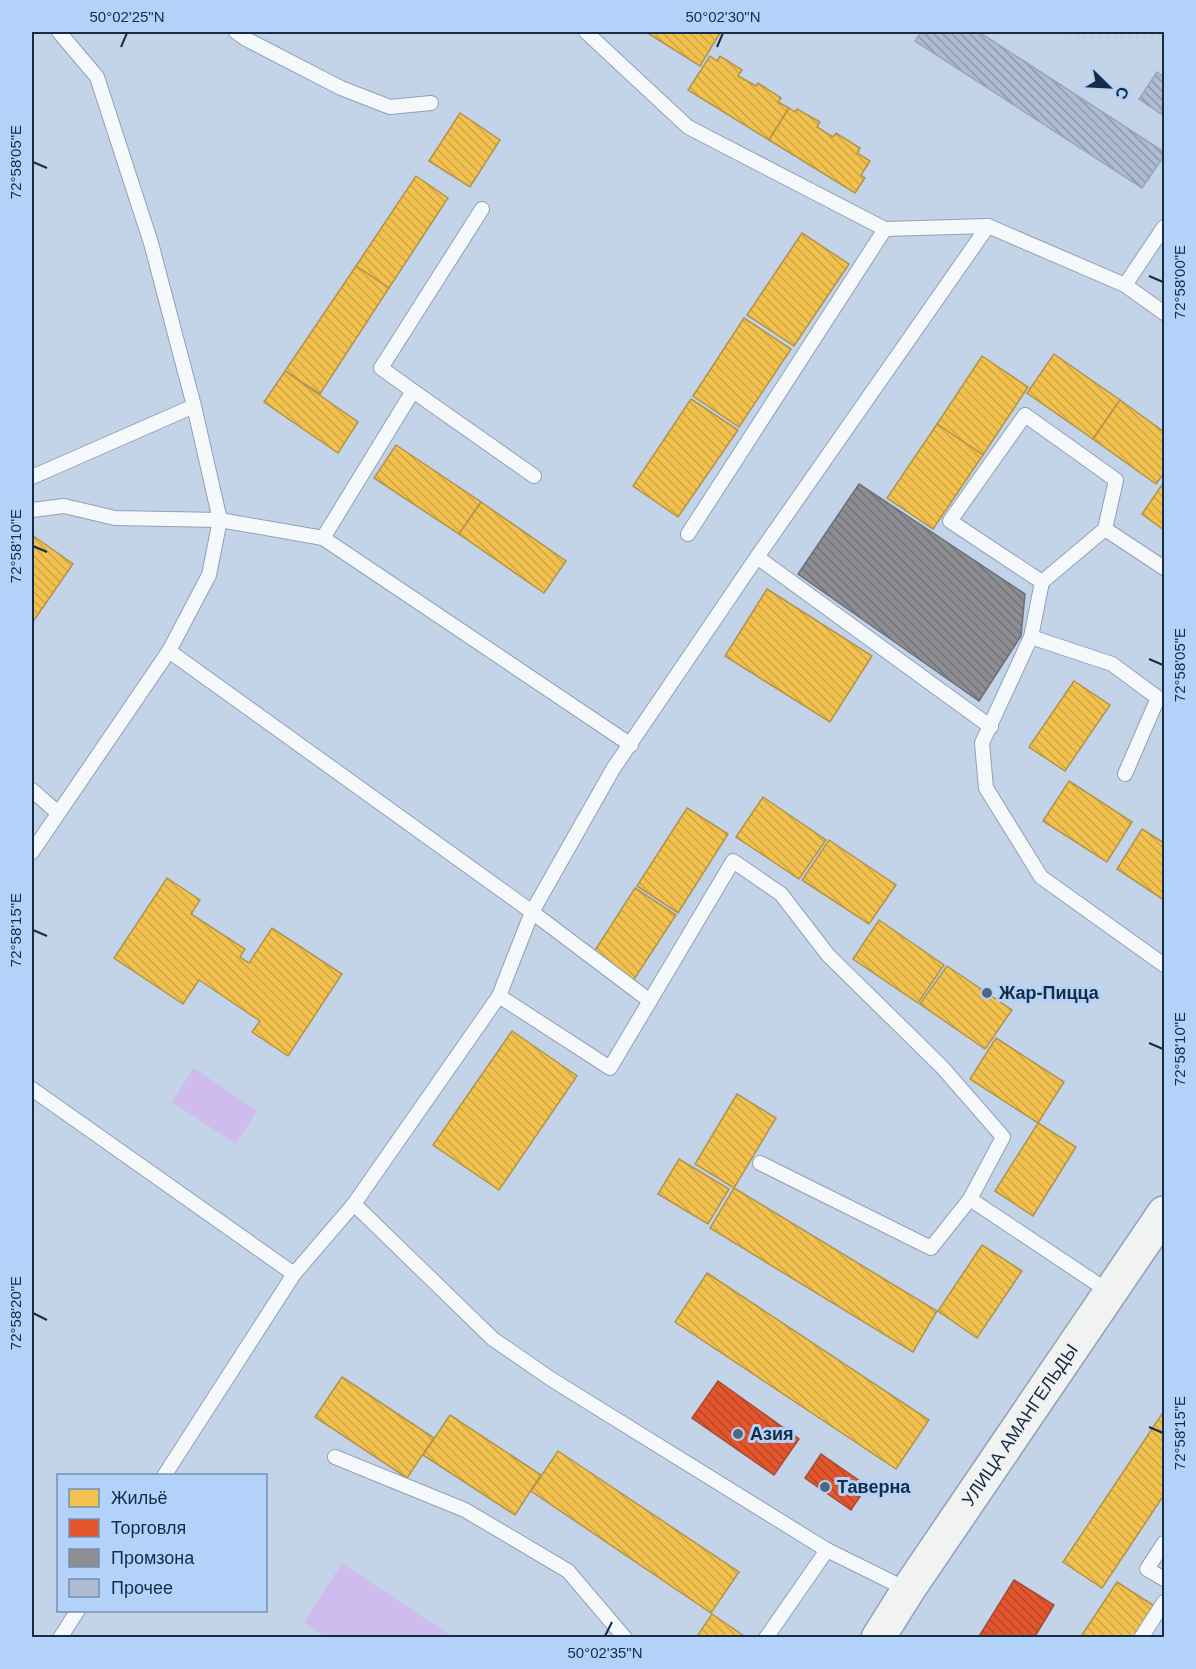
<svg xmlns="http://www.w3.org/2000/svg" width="1196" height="1669" viewBox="0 0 1196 1669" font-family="Arial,sans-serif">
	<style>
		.grass { fill: #cfbbed }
		.homes { fill: url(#homes-back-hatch); stroke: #b0944b; stroke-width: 1.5 }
		.shops { fill: url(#shops-back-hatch); stroke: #a64a35; stroke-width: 1.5 }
		.industry { fill: url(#industry-back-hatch); stroke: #69707b; stroke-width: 1.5 }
		.building { fill: url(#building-back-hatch); stroke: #9aa5bb; stroke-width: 1.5 }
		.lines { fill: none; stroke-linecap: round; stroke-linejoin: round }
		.lane-casing { stroke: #90a1b6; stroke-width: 16 }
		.secondary-casing { stroke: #90a1b6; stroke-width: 36 }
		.path { stroke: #c5cbd2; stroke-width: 4; stroke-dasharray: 3 4.5; stroke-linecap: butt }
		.lane { stroke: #f6f9fc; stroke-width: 14 }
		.secondary { stroke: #f1f2f2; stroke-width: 33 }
		.ticks { fill: none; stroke: #162b44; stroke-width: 2 }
		.poi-dot { fill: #53667e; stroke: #b3d2f9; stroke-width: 2 }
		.labels { text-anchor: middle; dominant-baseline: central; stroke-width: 6; stroke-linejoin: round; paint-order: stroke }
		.poi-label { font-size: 18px; font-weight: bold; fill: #162b44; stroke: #b3d2f9; text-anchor: start }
		.street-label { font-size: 18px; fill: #162b44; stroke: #b3d2f9 }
		.neatline { fill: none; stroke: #162b44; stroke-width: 2 }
		.ticks-label { font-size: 15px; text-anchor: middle; fill: #162b44 }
	</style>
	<defs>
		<pattern id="homes-back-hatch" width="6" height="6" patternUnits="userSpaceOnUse" patternTransform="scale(1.5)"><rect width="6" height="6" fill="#f2c14e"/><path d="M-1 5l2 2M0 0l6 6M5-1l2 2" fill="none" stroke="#cfa645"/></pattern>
		<pattern id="shops-back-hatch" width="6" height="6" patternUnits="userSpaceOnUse" patternTransform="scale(1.5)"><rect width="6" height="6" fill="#e4572e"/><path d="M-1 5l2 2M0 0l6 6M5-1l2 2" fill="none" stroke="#b84829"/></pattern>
		<pattern id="industry-back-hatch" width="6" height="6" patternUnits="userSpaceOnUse" patternTransform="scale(1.5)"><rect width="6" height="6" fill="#8d8d92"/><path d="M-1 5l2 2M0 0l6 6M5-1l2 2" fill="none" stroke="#727379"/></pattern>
		<pattern id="building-back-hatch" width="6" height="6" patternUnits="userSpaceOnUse" patternTransform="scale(1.5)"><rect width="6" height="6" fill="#afbbd2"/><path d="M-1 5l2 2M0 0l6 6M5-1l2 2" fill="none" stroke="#8d98ac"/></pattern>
	</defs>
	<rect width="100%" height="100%" fill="#c3d4e9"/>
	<g class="grass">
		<path d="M194,1068l63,43 -21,33 -64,-42z"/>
		<path d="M342,1563l111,74h-126l-23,-15z"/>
	</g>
	<g class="homes">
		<path d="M646,32h72l2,1 -20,33z"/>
		<path d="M710,56l7,5 3,-5 22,14 -4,6 18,10 2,-3 23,15 -3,4 11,6 -20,32 -81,-50z"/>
		<path d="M789,108l6,4 2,-3 23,13 -3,5 16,10 3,-4 24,15 -3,5 13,8 -9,14 4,3 -10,15 -86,-53z"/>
		<path d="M460,113l40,27 -30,47 -41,-26z"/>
		<path d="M416,176l32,22 -59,90 -33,-22z"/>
		<path d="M802,233l47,31 -55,82 -47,-31z"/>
		<path d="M356,266l33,22 -69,106 -35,-23z"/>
		<path d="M744,318l47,31 -52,78 -46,-31z"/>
		<path d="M1054,354l66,46 -27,39 -66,-46z"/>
		<path d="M982,356l46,31 -45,68 -46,-31z"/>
		<path d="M285,371l73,51 -20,31 -74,-51z"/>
		<path d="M691,399l47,31 -60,87 -45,-31z"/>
		<path d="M1120,400l44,32v41l-8,11 -63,-45z"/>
		<path d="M937,424l46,31 -50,74 -46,-31z"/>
		<path d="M396,445l85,57 -22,32 -85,-56z"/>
		<path d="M1164,482v48l-22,-16z"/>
		<path d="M481,502l85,59 -22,32 -85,-59z"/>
		<path d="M32,535l41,29 -41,59z"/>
		<path d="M767,589l105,67 -42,66 -105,-66z"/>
		<path d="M1074,681l36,24 -45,66 -36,-24z"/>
		<path d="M1069,781l63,41 -25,40 -64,-41z"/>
		<path d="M763,797l63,43 -27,39 -63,-42z"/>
		<path d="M687,808l41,26 -50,79 -41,-27z"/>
		<path d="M1142,829l22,14v57l-47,-31z"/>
		<path d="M829,840l67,45 -27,39 -67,-44z"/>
		<path d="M167,878l33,22 -9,14 54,35 -5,8 9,6 23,-35 70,46 -54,82 -36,-24 8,-11 -61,-41 -16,24 -69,-46z"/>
		<path d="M635,888l41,27 -43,66 -41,-26z"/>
		<path d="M879,920l65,45 -26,38 -65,-44z"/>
		<path d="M947,966l65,44 -27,39 -65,-45z"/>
		<path d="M512,1031l65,45 -78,114 -66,-45z"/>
		<path d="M996,1038l68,44 -26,41 -68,-44z"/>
		<path d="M737,1094l39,24 -42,70 -39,-24z"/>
		<path d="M1038,1123l38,24 -43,69 -38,-25z"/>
		<path d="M679,1159l50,30 -21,35 -50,-30z"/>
		<path d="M734,1188l203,123 -24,41 -203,-124z"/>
		<path d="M982,1245l40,26 -45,67 -39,-27z"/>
		<path d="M707,1273l222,147 -33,49 -221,-147z"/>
		<path d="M342,1377l92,61 -27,40 -92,-61z"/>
		<path d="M1164,1411v84l-62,93 -39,-26z"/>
		<path d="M450,1415l91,60 -26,40 -92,-60z"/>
		<path d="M558,1451l181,121 -28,41 -180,-122z"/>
		<path d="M1117,1582l39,25 -21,31h-55z"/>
		<path d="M712,1614l35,24h-51z"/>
	</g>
	<g class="shops">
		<path d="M718,1381l81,58 -25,36 -82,-57z"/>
		<path d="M821,1454l46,32 -16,24 -46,-32z"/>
		<path d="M1014,1580l40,25 -20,33h-56z"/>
	</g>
	<path class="industry" d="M859,484l166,110 -4,42 -42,65 -181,-127z"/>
	<g class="building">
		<path d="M921,32h58l185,120v4l-22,32 -227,-147z"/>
		<path d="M1157,72l7,5v31l-3,6 -22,-15z"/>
	</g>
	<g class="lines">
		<defs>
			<g id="lane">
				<path d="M236,32l10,7 95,49 49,19 41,-4"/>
				<path d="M586,32l102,95 197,102"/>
				<path d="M1164,227l-39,58 39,28"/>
				<path d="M413,391l-32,-23 101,-159"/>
				<path d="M1025,415l91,65 -11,49 -63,53 -92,-61z"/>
				<path d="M534,476l-121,-85 -90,147 308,207"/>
				<path d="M32,477l162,-71"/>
				<path d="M32,510l32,-4 51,12 105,2 103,18"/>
				<path d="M1105,529l59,39"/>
				<path d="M688,534l197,-305 103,-3"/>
				<path d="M757,557l234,170"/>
				<path d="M1042,582l-11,55 81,27 46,34 -33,76"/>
				<path d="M1031,637l-49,106 4,45 55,89 123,88"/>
				<path d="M169,651l363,261 118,89"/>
				<path d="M32,790l26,23"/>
				<path d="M32,852l137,-201 40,-76 11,-55 -26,-114 -43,-163 -54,-166 -38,-45"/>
				<path d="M499,996l111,72 123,-207 48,33 47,61 114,112 61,70 -33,62 141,94"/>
				<path d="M32,1089l262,185 -130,202"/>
				<path d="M760,1163l171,85 39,-49"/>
				<path d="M354,1204l139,135 58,40 276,171 81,40"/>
				<path d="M294,1274l60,-70 145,-208 33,-84 81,-143 144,-212 231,-331 137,59"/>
				<path d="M335,1457l130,53 103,61 57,67"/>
				<path d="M1164,1543l-17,26 17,10"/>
				<path d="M60,1638l18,-28"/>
				<path d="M766,1638l61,-88"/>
				<path d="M1141,1638l23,-36"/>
			</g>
			<g id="secondary">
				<path id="s1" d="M878,1638l30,-48 256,-377"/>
			</g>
		</defs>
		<use href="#lane" class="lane-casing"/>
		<use href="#secondary" class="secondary-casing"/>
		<path class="path" d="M1071,32l2,4 82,1 4,-5"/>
		<use href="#lane" class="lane"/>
		<use href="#secondary" class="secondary"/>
	</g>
	<path class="ticks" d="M121,47l6,-14M717,47l6,-14M33,162l14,6M1149,276l14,6M33,546l14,6M1149,659l14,6M33,930l14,6M1149,1043l14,6M33,1313l14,7M1149,1427l14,6M605,1636l7,-14"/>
	<g class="poi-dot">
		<circle cx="987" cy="993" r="6"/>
		<circle cx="738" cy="1434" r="6"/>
		<circle cx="825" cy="1487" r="6"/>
	</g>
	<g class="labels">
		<g class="poi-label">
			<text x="999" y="993">Жар-Пицца</text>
			<text x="750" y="1434">Азия</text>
			<text x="837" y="1487">Таверна</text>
		</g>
		<g class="street-label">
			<text stroke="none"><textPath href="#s1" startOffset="256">УЛИЦА АМАНГЕЛЬДЫ</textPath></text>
		</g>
	</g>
	<rect width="1196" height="1669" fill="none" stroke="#b3d2f9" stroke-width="66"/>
	<rect x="57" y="1474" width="210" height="138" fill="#b3d2f9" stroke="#748fb1" stroke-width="1.5"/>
	<rect x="69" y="1489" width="30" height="18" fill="#f2c14e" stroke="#748fb1" stroke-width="1.5"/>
	<text x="111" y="1504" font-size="18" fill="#162b44">Жильё</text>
	<rect x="69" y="1519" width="30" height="18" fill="#e4572e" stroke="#748fb1" stroke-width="1.5"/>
	<text x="111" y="1534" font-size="18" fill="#162b44">Торговля</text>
	<rect x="69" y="1549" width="30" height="18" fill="#8d8d92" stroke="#748fb1" stroke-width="1.5"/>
	<text x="111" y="1564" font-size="18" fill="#162b44">Промзона</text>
	<rect x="69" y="1579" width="30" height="18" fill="#afbbd2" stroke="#748fb1" stroke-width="1.5"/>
	<text x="111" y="1594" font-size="18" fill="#162b44">Прочее</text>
	<g transform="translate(1109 87) rotate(114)" stroke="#b3d2f9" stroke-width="4.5" paint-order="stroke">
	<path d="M0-4.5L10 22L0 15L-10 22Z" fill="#162b44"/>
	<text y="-9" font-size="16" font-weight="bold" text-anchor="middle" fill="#162b44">С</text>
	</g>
	<rect x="33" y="33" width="1130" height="1603" class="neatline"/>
	<g class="ticks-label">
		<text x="127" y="22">50°02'25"N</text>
		<text x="723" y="22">50°02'30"N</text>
		<text transform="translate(16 162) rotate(-90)" y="5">72°58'05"E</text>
		<text transform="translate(1180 282) rotate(-90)" y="5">72°58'00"E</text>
		<text transform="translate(16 546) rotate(-90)" y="5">72°58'10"E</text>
		<text transform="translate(1180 665) rotate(-90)" y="5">72°58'05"E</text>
		<text transform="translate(16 930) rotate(-90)" y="5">72°58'15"E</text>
		<text transform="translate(1180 1049) rotate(-90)" y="5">72°58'10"E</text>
		<text transform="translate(16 1313) rotate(-90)" y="5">72°58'20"E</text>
		<text transform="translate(1180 1433) rotate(-90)" y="5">72°58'15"E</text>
		<text x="605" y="1658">50°02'35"N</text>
	</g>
</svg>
